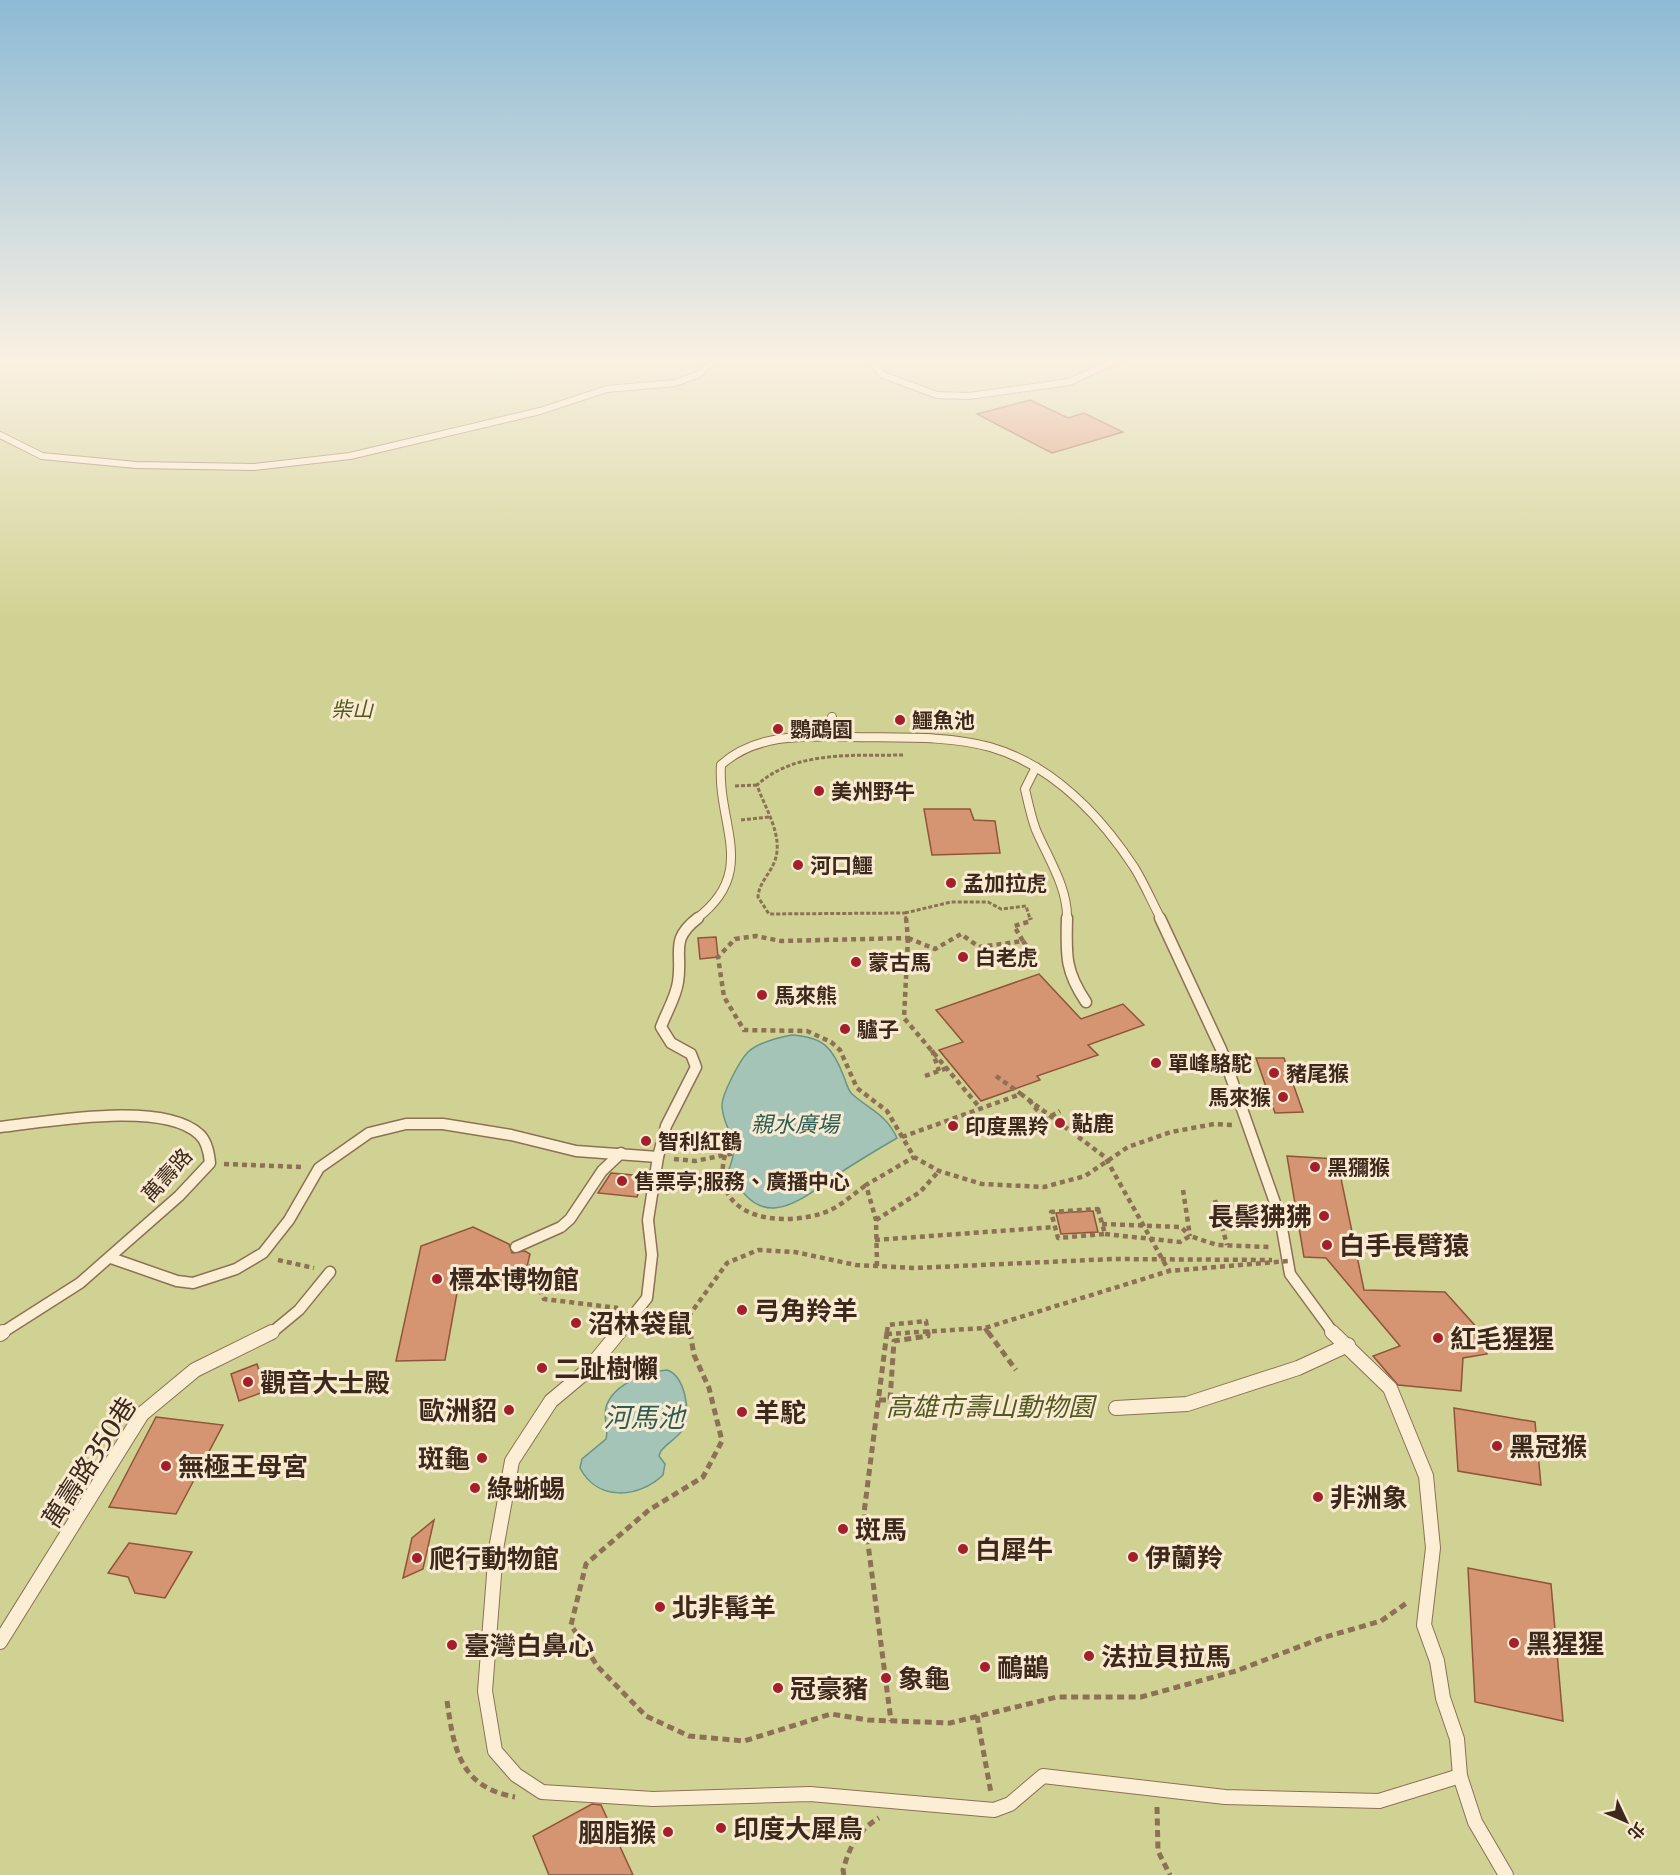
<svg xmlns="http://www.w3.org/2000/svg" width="1680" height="1875" viewBox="0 0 1680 1875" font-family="Merriweather,'Noto Sans TC',serif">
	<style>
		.green { fill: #d0d293 }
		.water { fill: #a4c4b8; stroke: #699486; stroke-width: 1.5 }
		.building { fill: #d59472; stroke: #905539; stroke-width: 1.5 }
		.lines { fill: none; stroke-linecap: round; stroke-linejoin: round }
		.lane-far3-casing { stroke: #8e7056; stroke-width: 8 }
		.lane-far2-casing { stroke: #8e7056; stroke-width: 10 }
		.lane-far1-casing { stroke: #8e7056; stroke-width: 13 }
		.lane-casing { stroke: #8e7056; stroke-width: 16 }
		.path-far2 { stroke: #8e7056; stroke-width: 3; stroke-dasharray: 4 2; stroke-linecap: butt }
		.path-far1 { stroke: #8e7056; stroke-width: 4.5; stroke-dasharray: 5 4; stroke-linecap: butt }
		.path { stroke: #8e7056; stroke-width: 5; stroke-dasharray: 7 4.5; stroke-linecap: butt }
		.lane-far3 { stroke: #fceed5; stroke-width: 6 }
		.lane-far2 { stroke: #fceed5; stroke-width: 8 }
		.lane-far1 { stroke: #fceed5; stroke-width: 10 }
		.lane { stroke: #fceed5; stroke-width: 14 }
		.path-bridge-far1 { stroke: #8e7056; stroke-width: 4.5; stroke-dasharray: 5 4; stroke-linecap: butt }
		.path-bridge { stroke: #8e7056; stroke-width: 5; stroke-dasharray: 7 4.5; stroke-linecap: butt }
		.poi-dot { fill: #a41f2a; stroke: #f9ead1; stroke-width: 2 }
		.labels { text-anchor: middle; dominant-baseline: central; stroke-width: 6; stroke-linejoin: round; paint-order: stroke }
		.park-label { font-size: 21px; font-style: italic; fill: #515b20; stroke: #f9ead1 }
		.poi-label { font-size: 21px; font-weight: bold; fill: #3c291c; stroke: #f9ead1; text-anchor: start }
		.street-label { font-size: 21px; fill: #3c291c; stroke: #f9ead1 }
		.water-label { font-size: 22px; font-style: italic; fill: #2a5e56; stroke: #f9ead1 }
		.near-poi-label { font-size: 26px; font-weight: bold; fill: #3c291c; stroke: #f9ead1; text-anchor: start }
		.near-park-label { font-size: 26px; font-style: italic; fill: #515b20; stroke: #f9ead1 }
		.near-street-label { font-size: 26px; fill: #3c291c; stroke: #f9ead1 }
		.near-water-label { font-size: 27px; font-style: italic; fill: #2a5e56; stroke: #f9ead1 }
	</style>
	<rect width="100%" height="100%" fill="#f3e0c1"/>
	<rect class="green" x="0" y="358" width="1680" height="1517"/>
	<g class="water">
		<path d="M792,1035c32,2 41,13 52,42 2,5 4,13 8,17 18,16 34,20 45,44 -17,10 -34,20 -51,31 -44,29 -85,71 -117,0 13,-34 -4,-33 -7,-62 -1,-12 18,-47 26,-55 11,-10 30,-14 44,-17z"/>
		<path d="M667,1370c18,6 24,42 17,58 -5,9 -17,15 -23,23l-2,5 6,8 -2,11c-25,24 -66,26 -83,-7l2,-9 24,-20c3,-10 -3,-20 0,-32 7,-23 40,-35 61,-37z"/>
	</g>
	<g class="building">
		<path d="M1030,400l38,18 16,-5 39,19 -71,21 -75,-39z"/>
		<path d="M924,809h46l4,11 21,1 5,32 -68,2z"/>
		<path d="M716,937l2,20 -18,2 -2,-21z"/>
		<path d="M1039,974l42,45 42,-15 21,21 -56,20 10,10 -61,21 3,4 -59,21 -42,-51 24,-8 -27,-32z"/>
		<path d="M1256,1058h28l19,54 -28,1z"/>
		<path d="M1287,1156l50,3 27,131 81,2 34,38 8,24 -24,4 -2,33 -63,-6 -25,-29 27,-10 -74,-88 -22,-1z"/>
		<path d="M611,1173l33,3 -7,21 -39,-4z"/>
		<path d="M1093,1211l5,21 -37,2 -5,-21z"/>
		<path d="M473,1227l36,17 3,9 13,-2 5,3 -9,38 -59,-27 -17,95 -49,1 25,-115z"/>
		<path d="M257,1364l9,27 -27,10 -8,-27z"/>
		<path d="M1454,1408l81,14 6,63 -83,-14z"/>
		<path d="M156,1417l67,8 -47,89 -67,-7z"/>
		<path d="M434,1520l-11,49 -20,9 9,-40z"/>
		<path d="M129,1543l63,9 -27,46 -30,-5 -7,-16 -20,-4z"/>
		<path d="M1468,1568l83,16 12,137 -88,-19z"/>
		<path d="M592,1804l9,1 32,70h-84l-16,-39z"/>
	</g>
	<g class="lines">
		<defs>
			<g id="lane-far3">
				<path d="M868,358l15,17 54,20 32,1 100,-14 53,-24"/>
				<path d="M0,435l42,21 94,9 118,2 96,-11 190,-45 67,-22 68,-6 24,-9 17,-16"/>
			</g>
			<g id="lane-far2">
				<path d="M832,717l3,20"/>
				<path d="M1036,767l-11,22c3,13 6,28 11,41 12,28 32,58 31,89"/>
				<path d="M696,919c63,-47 21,-94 25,-154 35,-32 84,-29 129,-28 45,1 97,-2 140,10 62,18 109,67 144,120 10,16 18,35 27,52"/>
			</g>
			<g id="lane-far1">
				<path d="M1067,918c-1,37 -2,53 19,84"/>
				<path d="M1160,918l61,131 59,168 10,57 44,60"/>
				<path d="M0,1127c46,-5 163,-27 199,7 8,7 10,18 11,29l-31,33 -99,87 -80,51"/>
				<path d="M516,1247l45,-20 9,-8 32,-48 19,-18"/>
				<path d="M111,1258l66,23 16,2 43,-14 27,-16 26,-33 30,-52 50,-35 37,-9h37l68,11 65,16 82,6"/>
				<path d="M270,1334l29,-24 31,-38"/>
				<path d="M618,1334l29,-36 5,-43 -4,-35 10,-63 8,-31 30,-59 -5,-13 -20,-11 -10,-16c5,-14 15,-30 17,-45 5,-30 -9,-42 20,-64"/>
			</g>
			<g id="lane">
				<path d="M619,1332l-31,38 -37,31 -39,60 -16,88 -11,142 10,60 21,24 26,17 111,7 157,-5 184,16 16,-6 33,-28 182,21 154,4 81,-25 -3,-37 -14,-41 -6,-37 -13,-36 9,-77 -7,-72 -36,-88 -58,-56"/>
				<path d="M0,1334l3,-2"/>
				<path d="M1116,1408l71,-4 111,-36 50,-23"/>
				<path d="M0,1642l142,-228 53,-44 77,-38"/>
				<path d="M1460,1776l15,46 31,53"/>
			</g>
		</defs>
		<use href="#lane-far3" class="lane-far3-casing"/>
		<use href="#lane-far2" class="lane-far2-casing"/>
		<use href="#lane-far1" class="lane-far1-casing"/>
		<use href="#lane" class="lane-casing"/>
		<g class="path-far2">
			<path d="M903,755c-48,1 -108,-5 -146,30 8,24 28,52 17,78 -5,12 -15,20 -16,34l11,17 136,-1 1,6"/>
			<path d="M735,786l22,-1"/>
			<path d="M741,820l28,-3"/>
			<path d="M905,913l46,-11h37l13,7 25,-3 4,13"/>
		</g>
		<g class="path-far1">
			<path d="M906,918l2,20 -127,3 -25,-5 -21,3 -17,18 6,40 20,33 63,1 24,11 9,8 17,38 30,23 27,46 25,14 43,13 62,3 41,-11 43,-29 43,-15 43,-8 18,1"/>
			<path d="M908,938l27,11 26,-15 18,13 44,-6 -9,-15 17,-5 -1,-3"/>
			<path d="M1023,941l9,13"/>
			<path d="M932,1050l7,21"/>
			<path d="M925,1076l25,-9"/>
			<path d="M996,1076l25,18"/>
			<path d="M1029,1100l16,20"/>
			<path d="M1020,1134l40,-23"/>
			<path d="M677,1147l28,-11 29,5"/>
			<path d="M725,1155c-16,62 52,73 98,58 16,-5 29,-18 43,-28"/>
			<path d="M674,1159l21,2 40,-8"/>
			<path d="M224,1164l77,3"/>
			<path d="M1183,1190l7,46"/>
			<path d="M1215,1200l12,45"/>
			<path d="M1098,1209l7,25 -47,4 -7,-26z"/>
			<path d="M876,1220l44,-28 19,-21"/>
			<path d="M1102,1224l79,3 9,9"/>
			<path d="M1105,1234l75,8 10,-6 27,9 52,2"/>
			<path d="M875,1240l180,-13"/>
			<path d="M278,1260l36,8"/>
			<path d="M528,1265l16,34 74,9"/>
			<path d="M877,1266l-1,-46 -10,-35 48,-28"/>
			<path d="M985,1328l4,6"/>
			<path d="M887,1332l1,-7 38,-4 2,13"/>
			<path d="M691,1334l-3,-17 39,-54 31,-13 37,2 61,13 59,3 198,-9 159,1"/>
		</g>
		<g class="path">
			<path d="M690,1332l4,23 15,33 13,53 -19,36 -54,33 -63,54 -15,61 27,42 48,49 43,20 55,5 87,-27 37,6 82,3 107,-26h84l95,-26 86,-33 59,-17 27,-19"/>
			<path d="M988,1332l28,38"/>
			<path d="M879,1400h11l4,-59 34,-5v-4"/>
			<path d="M447,1701c7,49 13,86 68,96"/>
			<path d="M977,1716l14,77"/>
			<path d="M1157,1807l1,44 12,24"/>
			<path d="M844,1875l-1,-5c7,-24 14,-39 36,-52"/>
		</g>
		<use href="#lane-far3" class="lane-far3"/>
		<use href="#lane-far2" class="lane-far2"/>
		<use href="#lane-far1" class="lane-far1"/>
		<use href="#lane" class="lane"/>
		<g class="path-bridge-far1">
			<path d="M908,938l-4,80 77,91"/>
			<path d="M902,1137l119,-43 84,63 64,114"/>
			<path d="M887,1334l98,-6 184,-57 119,-10"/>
		</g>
		<path class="path-bridge" d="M887,1332l-23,181 27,208"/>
	</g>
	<linearGradient id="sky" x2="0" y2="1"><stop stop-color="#8dbad5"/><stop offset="0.58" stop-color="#faf1e3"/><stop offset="1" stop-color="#faf1e3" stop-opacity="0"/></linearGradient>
	<rect width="1680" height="621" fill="url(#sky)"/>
	<g class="poi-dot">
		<circle cx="900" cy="720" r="6"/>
		<circle cx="778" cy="729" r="6"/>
		<circle cx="819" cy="791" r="6"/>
		<circle cx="798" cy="865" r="6"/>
		<circle cx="951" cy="883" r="6"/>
		<circle cx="963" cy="957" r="6"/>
		<circle cx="856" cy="962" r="6"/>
		<circle cx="762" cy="995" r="6"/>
		<circle cx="845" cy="1029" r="6"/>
		<circle cx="1156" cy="1063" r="6"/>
		<circle cx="1274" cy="1073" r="6"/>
		<circle cx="1283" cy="1097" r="6"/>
		<circle cx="1060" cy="1123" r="6"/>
		<circle cx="953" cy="1126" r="6"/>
		<circle cx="646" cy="1141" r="6"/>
		<circle cx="1315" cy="1167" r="6"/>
		<circle cx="622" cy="1181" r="6"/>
		<circle cx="1324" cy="1216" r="6"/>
		<circle cx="1327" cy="1245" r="6"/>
		<circle cx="437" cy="1279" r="6"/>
		<circle cx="742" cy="1310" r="6"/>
		<circle cx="576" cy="1323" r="6"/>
		<circle cx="1438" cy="1338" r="6"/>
		<circle cx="542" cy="1368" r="6"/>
		<circle cx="248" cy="1382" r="6"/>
		<circle cx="509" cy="1410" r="6"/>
		<circle cx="742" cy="1412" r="6"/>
		<circle cx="1497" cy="1446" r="6"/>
		<circle cx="482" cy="1458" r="6"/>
		<circle cx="166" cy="1466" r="6"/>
		<circle cx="475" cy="1488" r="6"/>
		<circle cx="1318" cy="1497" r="6"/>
		<circle cx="843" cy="1529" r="6"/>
		<circle cx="963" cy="1549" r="6"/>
		<circle cx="1133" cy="1557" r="6"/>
		<circle cx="417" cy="1558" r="6"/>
		<circle cx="660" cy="1607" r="6"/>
		<circle cx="1514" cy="1643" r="6"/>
		<circle cx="452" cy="1645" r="6"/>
		<circle cx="1089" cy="1656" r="6"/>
		<circle cx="985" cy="1667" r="6"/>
		<circle cx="886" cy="1678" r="6"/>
		<circle cx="778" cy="1688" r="6"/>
		<circle cx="721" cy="1828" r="6"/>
		<circle cx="668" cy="1832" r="6"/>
	</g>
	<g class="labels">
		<g class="park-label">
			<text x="352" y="709">柴山</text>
		</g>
		<g class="poi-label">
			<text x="912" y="720">鱷魚池</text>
			<text x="790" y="729">鸚鵡園</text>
			<text x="831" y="791">美州野牛</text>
			<text x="810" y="865">河口鱷</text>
			<text x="963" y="883">孟加拉虎</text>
			<text x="975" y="957">白老虎</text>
			<text x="868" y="962">蒙古馬</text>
			<text x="774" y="995">馬來熊</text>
			<text x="857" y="1029">驢子</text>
			<text x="1168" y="1063">單峰駱駝</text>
			<text x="1286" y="1073">豬尾猴</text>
			<text x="1271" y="1097" text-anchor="end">馬來猴</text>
			<text x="1072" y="1123">黇鹿</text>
			<text x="965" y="1126">印度黑羚</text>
			<text x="658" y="1141">智利紅鶴</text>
			<text x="1327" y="1167">黑獼猴</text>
			<text x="634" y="1181">售票亭;服務、廣播中心</text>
		</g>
		<g class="street-label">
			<text transform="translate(167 1175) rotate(-48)">萬壽路</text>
		</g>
		<g class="water-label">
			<text x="795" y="1124">親水廣場</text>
		</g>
		<g class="near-poi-label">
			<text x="1312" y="1216" text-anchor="end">長鬃狒狒</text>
			<text x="1339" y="1245">白手長臂猿</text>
			<text x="449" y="1279">標本博物館</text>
			<text x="754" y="1310">弓角羚羊</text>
			<text x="588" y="1323">沼林袋鼠</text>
			<text x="1450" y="1338">紅毛猩猩</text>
			<text x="554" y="1368">二趾樹懶</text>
			<text x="260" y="1382">觀音大士殿</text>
			<text x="497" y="1410" text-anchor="end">歐洲貂</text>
			<text x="754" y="1412">羊駝</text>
			<text x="1509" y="1446">黑冠猴</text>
			<text x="470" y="1458" text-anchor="end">斑龜</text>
			<text x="178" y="1466">無極王母宮</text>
			<text x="487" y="1488">綠蜥蜴</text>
			<text x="1330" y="1497">非洲象</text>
			<text x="855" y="1529">斑馬</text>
			<text x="975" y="1549">白犀牛</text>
			<text x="1145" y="1557">伊蘭羚</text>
			<text x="429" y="1558">爬行動物館</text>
			<text x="672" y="1607">北非髯羊</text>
			<text x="1526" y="1643">黑猩猩</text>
			<text x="464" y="1645">臺灣白鼻心</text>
			<text x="1101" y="1656">法拉貝拉馬</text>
			<text x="997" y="1667">鴯鶓</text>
			<text x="898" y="1678">象龜</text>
			<text x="790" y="1688">冠豪豬</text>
			<text x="733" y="1828">印度大犀鳥</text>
			<text x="656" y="1832" text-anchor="end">胭脂猴</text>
		</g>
		<g class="near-park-label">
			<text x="990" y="1406">高雄市壽山動物園</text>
		</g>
		<g class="near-street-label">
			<text transform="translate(89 1462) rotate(-57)">萬壽路350巷</text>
		</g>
		<g class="near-water-label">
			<text x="644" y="1417">河馬池</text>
		</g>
	</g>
	<g transform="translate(1626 1821) rotate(134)" stroke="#f9ead1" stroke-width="4.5" paint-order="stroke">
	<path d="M0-4.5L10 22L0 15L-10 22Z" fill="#3c291c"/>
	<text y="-9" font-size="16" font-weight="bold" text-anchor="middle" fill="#3c291c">北</text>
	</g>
</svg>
